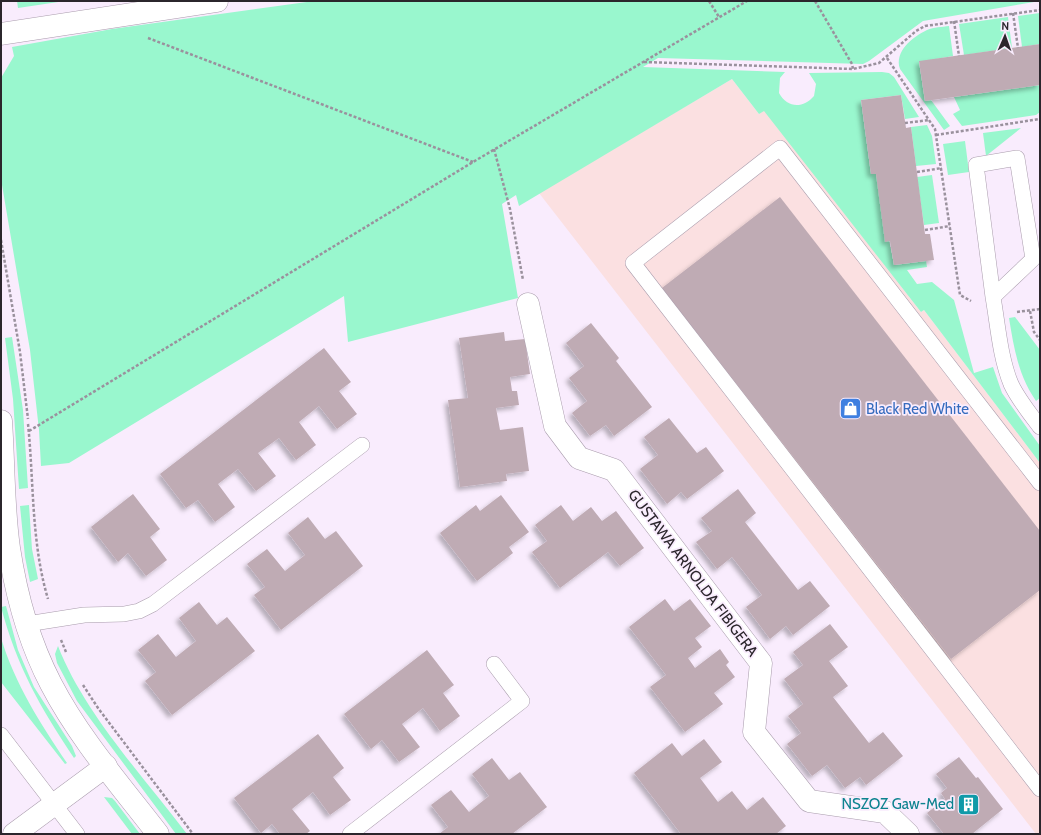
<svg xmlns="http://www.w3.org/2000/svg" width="1041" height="835" viewBox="0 0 1041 835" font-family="Cabin,sans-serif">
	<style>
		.commercial { fill: #fbe0e1 }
		.green { fill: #99f7ce }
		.building { fill: #bfabb4; filter: url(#shadow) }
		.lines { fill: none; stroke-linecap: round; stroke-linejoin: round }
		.service-casing { stroke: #a99cac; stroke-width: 16 }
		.minor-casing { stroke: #a99cac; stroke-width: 23 }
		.tertiary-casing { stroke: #a99cac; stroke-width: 23 }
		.path { stroke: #9a919d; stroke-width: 2.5; stroke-dasharray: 3 2; stroke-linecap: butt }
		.service { stroke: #fff; stroke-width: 15 }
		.minor { stroke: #fff; stroke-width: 22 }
		.tertiary { stroke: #fff; stroke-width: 22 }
		.labels { text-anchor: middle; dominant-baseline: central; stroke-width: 3.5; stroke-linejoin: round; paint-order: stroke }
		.shop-label { font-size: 15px; fill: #366cbe; stroke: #f9ecfd; text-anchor: start }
		.street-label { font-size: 15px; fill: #2b262c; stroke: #f9ecfd }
		.culture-label { font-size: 15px; fill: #0d838f; stroke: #f9ecfd; text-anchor: end }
	</style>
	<defs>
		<filter id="shadow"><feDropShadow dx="-3.5" dy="3.5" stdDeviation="2" flood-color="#0004"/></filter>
	</defs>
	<rect width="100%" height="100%" fill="#f9ecfd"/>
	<path class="commercial" d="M732,79l27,35 5,-4 157,202 3,-2 116,153v371h-4l-497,-641z"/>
	<g class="green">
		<path d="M17,1h48l-47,7z"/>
		<path d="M314,1h726l-117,20 -54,40 -6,3 -205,-6 -15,9 142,5 -5,6 -1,15c8,15 24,16 35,3l2,-12 -7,-11 73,-1 7,1 5,4 25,40 -14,2 -4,-24 -40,5 10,74h5l18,91 32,-4 1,6 -20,3 10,14 15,-2 22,18 20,73 19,-6 9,26 38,53v17l-116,-153 -3,2 -157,-201 -5,3 -27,-35 -213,127 -3,-11 -14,9 16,94 -170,44 -4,-46 -275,167 -28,3 -2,-36 -9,-80 -29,-171v-101l13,-22 -2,-9 100,-18z"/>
		<path d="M1040,13v31l-18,3 -4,-31z"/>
		<path d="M1008,17l4,31 -48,7 -5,-31z"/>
		<path d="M949,26l4,30 -34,6 6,39 6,-1 19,26 -6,4 -44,-61c-6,-17 12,-32 27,-39 7,-3 15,-3 22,-4z"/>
		<path d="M1040,85v27l-4,3 -74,11 -9,-12 7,-4 -6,-13z"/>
		<path d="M927,125l5,11 4,28 -20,2 -5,-39z"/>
		<path d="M1021,128l-35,28 -3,-23z"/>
		<path d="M965,141l4,31 -21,3 -5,-31z"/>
		<path d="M932,175l7,48 -15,2 -7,-48z"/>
		<path d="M1015,317l25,33v48l-4,3c-18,-26 -22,-53 -27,-83z"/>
		<path d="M12,337l11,73 5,78 -9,1 -6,-90 -8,-61z"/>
		<path d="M29,505l3,44 6,30 -8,3 -5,-25 -5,-51z"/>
		<path d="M6,606l12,44 16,37 38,59 4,10 -2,2c-34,-51 -57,-91 -73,-151z"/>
		<path d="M1,638c14,46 39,85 66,125l-2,1 -64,-82z"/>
		<path d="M58,646c26,67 85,130 129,188h-11l-99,-133 -20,-38 -2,-9z"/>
		<path d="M104,797l8,1 3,3 25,33h-8z"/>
	</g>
	<g class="building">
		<path d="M1040,44v41l-115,16 -6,-40z"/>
		<path d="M901,95l5,33 5,-1 14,107h5l4,26 -40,5 -4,-24 -5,1 -9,-68h-5l-10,-74z"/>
		<path d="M780,197l260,334v59l-89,69 -289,-371z"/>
		<path d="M591,323l28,35 -3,3 36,46 -38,29 -8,-11 -16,11 -18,-23 15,-12 -18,-23 15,-12 -18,-23z"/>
		<path d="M504,332l1,9 20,-2 5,35 -20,3 2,14h5l2,14 -23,3 4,22 23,-3 6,44 -23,3 1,7 -47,6 -12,-87 20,-2 -9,-60z"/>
		<path d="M324,348l27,34 -12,9 18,23 -20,15 -18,-23 -20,16 17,23 -20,15 -17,-22 -21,15 18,23 -20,15 -18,-22 -20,15 17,23 -20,15 -17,-22 -12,8 -26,-34z"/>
		<path d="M669,418l28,35 9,-6 18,24 -37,28 -6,-7 -14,12 -27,-35 18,-14 -14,-18z"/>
		<path d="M738,489l18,24 -11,9 53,68 12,-9 20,25 -37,29 -7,-9 -16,13 -24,-32 16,-12 -30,-38 -15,12 -21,-27 16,-11 -11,-13z"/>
		<path d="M133,494l27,35 -10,8 17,23 -21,16 -18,-23 -10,9 -27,-35z"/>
		<path d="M501,495l28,37 -20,15 4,6 -36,28 -37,-48 36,-28 4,6z"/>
		<path d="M561,505l12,16 18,-14 11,14 14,-10 28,37 -24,18 -12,-14 -48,36 -28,-36 15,-11 -12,-16z"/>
		<path d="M308,517l17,22 11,-8 27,35 -82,64 -27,-35 11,-8 -18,-23 20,-15 18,22 20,-16 -17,-22z"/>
		<path d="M665,599l9,12 16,-12 21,27 -16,12 7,9 -14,11 7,10 25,-19 9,13 -3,3 9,12 -21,16 9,11 -38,28 -35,-45 16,-12 -37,-48z"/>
		<path d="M199,602l18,23 10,-8 28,34 -83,64 -27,-34 11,-9 -18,-22 20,-16 18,23 20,-16 -17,-23z"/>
		<path d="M830,624l18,23 -19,14 19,25 -15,11 36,46 14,-11 20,24 -37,29 -6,-8 -15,11 -18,-23 -15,11 -25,-32 14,-11 -13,-17 15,-12 -19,-25 19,-14 -10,-13z"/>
		<path d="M427,650l27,35 -11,8 17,23 -20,15 -17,-23 -21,16 18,23 -21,15 -17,-22 -11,9 -27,-35z"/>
		<path d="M318,734l26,34 -11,9 18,23 -21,15 -17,-23 -21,17 18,22 -4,3h-26l-8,-10 -11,9 -27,-35z"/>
		<path d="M704,739l18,23 -22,16 18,24 14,-11 15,19 16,-13 23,29 -10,8h-95l-47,-61 38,-30 10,13z"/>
		<path d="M959,757l17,21 2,-1 25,32 -31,25h-28l-17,-21 18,-14 -4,-6 6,-5 -11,-14z"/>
		<path d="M492,758l17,22 11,-8 27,35 -35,27h-73l9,-7 -17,-22 20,-15 18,22 20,-16 -17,-22z"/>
	</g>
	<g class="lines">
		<defs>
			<g id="service">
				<path d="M993,297l40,-38 -16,-101 -41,7 17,132c5,29 7,60 18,87 7,15 19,30 29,43"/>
				<path d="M1040,483l-260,-335 -147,115 407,526"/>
				<path d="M27,624l57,-9 40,-1 15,-3 14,-7 209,-159"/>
				<path d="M1,735l76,99"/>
				<path d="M350,834l172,-133 -28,-37"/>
			</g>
			<g id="minor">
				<path d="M1,34l216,-33"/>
				<path d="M528,304l27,122 24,32 35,12 147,193 -7,69 55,69 76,11 23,22"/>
				<path d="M14,834l92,-68"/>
			</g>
			<path id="tertiary" d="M1,421c3,42 2,85 8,127 7,46 20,94 42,136 28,54 70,102 107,150"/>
		</defs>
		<use href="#service" class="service-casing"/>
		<use href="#minor" class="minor-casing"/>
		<use href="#tertiary" class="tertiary-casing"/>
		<g class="path">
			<path d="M709,1l10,16"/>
			<path d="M815,1l37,63 1,5"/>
			<path d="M1013,13l5,35"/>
			<path d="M954,21l5,35"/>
			<path d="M148,38l325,124"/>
			<path d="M887,58l48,71 25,166 11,6"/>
			<path d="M644,62l209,7 26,-6 37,-32 9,-5 115,-16"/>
			<path d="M905,123l24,-3"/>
			<path d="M936,135l104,-16"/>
			<path d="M494,149l16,60 13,71"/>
			<path d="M917,172l25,-4"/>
			<path d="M925,230l25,-4"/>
			<path d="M1,240l19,112 8,67"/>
			<path d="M1030,311l4,21 6,8"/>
			<path d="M1017,312l23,-3"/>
			<path d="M28,424c6,58 3,118 20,175"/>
			<path d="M29,431l444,-269 274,-161"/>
			<path d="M61,640l5,12"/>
			<path d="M83,685l15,23 95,126"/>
		</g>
		<use href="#service" class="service"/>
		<use href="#minor" class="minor"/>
		<use href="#tertiary" class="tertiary"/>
	</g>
	<defs>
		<symbol id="shop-square" viewBox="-11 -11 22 22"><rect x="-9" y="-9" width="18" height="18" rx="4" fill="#3f7fe0" stroke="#f9ecfd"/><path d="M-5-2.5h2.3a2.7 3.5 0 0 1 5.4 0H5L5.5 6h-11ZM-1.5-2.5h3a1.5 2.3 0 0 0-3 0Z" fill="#fff"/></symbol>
		<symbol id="building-square" viewBox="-11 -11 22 22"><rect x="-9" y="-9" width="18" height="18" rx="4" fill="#0f9aa8" stroke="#f9ecfd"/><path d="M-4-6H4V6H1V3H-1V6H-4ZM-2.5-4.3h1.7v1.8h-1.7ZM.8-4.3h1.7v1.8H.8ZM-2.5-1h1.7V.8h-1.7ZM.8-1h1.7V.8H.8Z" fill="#fff"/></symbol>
	</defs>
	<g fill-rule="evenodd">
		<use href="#shop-square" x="838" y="396" width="25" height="25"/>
		<use href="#building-square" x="956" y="792" width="25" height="25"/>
	</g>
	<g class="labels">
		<g class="shop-label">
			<text x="866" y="409">Black Red White</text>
		</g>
		<g class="street-label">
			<text transform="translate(693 573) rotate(53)">GUSTAWA ARNOLDA FIBIGERA</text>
		</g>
		<g class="culture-label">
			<text x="954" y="804">NSZOZ Gaw-Med</text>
		</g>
	</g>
	<rect width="1041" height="835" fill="none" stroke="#2b262c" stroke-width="4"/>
	<g transform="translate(1005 36) rotate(2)" stroke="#f9ecfd" stroke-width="3" paint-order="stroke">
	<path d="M0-3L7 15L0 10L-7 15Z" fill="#2b262c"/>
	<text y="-6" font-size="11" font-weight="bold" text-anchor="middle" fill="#2b262c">N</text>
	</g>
</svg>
